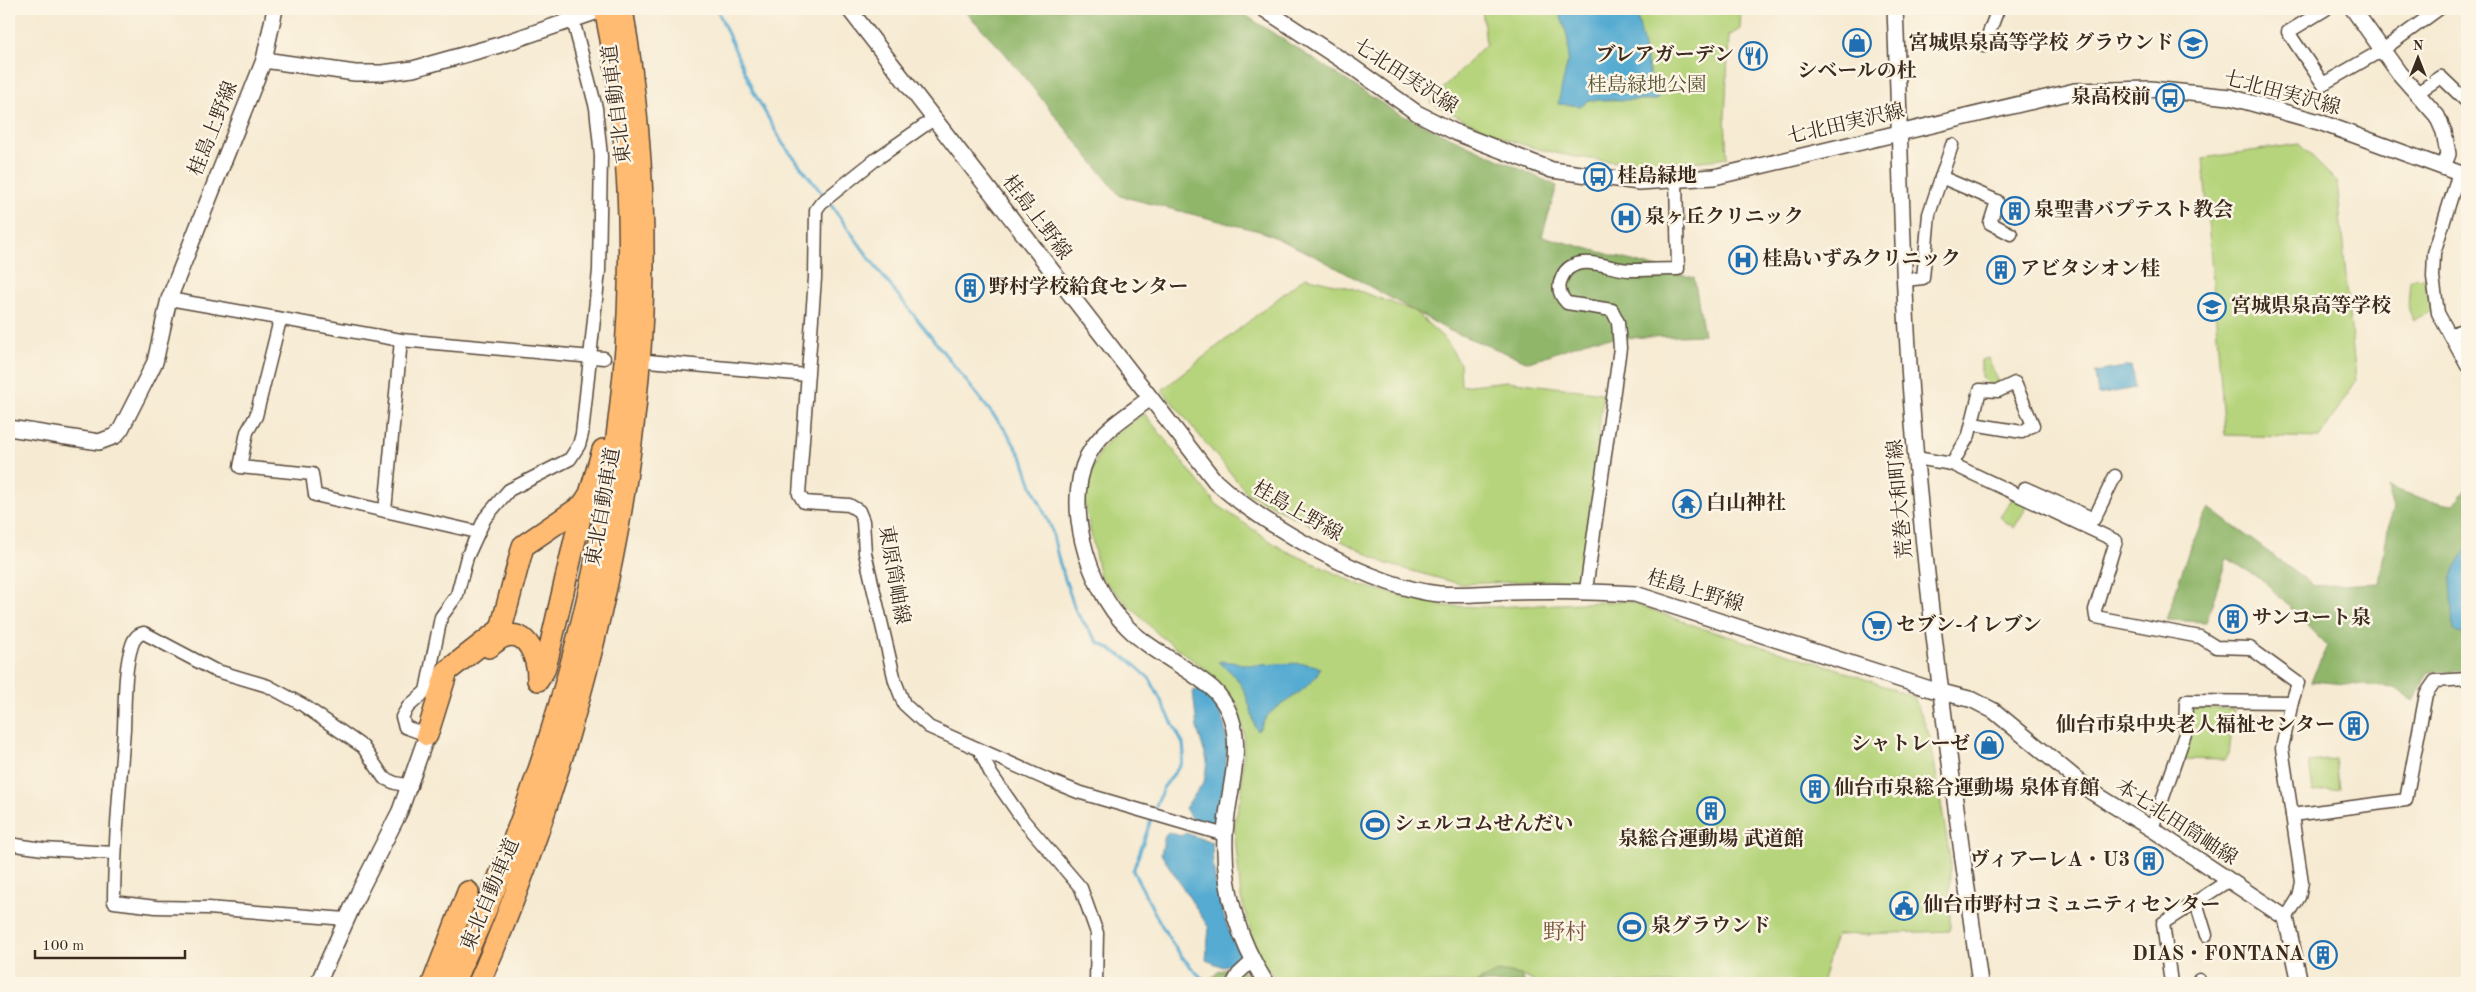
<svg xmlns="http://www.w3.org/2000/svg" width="2476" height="992" viewBox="0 0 2476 992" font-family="'Old Standard TT','Noto Serif JP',serif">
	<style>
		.green { fill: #b6d47b; stroke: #787f4c }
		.forest { fill: #90b66b; stroke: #667044 }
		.water { fill: #54abd1; stroke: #486a78 }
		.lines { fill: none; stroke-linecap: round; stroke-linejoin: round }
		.stream { stroke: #54abd1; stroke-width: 3 }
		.minor-casing { stroke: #574739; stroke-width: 15 }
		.tertiary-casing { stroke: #574739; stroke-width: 18 }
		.motorway-casing { stroke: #574739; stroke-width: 24 }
		.minor { stroke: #fff; stroke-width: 12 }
		.tertiary { stroke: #fff; stroke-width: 15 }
		.motorway { stroke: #ffbb71; stroke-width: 21 }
		.labels { text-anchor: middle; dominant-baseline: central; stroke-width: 5; stroke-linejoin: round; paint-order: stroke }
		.poi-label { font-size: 20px; font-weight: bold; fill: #3b2a1e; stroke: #fcf5e5; text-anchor: start }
		.street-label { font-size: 20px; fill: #3b2a1e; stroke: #fcf5e5 }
		.park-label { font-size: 20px; fill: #5a5435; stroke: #fcf5e5 }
		.quarter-label { font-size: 22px; fill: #79543e; stroke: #fcf5e5 }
	</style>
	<rect width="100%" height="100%" fill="#fcf5e5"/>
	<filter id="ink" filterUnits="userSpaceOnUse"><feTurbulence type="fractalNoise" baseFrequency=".02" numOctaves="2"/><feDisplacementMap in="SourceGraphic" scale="10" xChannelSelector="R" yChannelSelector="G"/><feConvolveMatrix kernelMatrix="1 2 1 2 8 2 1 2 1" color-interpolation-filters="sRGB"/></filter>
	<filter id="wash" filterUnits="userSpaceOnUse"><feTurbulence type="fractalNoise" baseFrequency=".0096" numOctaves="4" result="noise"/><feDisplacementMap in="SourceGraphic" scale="20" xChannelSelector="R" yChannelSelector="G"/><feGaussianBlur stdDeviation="1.12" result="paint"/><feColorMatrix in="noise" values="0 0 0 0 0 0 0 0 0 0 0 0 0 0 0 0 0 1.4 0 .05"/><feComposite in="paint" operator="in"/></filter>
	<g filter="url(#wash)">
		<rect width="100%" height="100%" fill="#f6ead2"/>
		<g class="green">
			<path d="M1482,9h259l-1,20 -11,7 -4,81 2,41c-72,10 -146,6 -215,-17 -24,-8 -58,-27 -82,-39l56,-58z"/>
			<path d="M2299,144l38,38 19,199 -37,57 -94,-3 -22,-277z"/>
			<path d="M1305,277l46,11 63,23 32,29 14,24 1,22 46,-5 96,12 -20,186 -123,5 -73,-20 -140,-71 -85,-103z"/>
			<path d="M2426,278v12l7,21 -20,9 -5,-13 2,-28z"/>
			<path d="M1988,358l12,27h-12l-7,-7v-18z"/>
			<path d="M1144,413l72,91 66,45 81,37 81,20 50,1 134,-6 76,28 128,38 82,30 16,40 20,121v73l-114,4 -15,48h-284l-16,-8 -40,4 -5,4h-197l-21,-27 -17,-58 -7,-73 8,-35 2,-57 -7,-30 -28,-31 -51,-38 -58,-57 -17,-83 17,-43 13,-15z"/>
			<path d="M2012,499l16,6 -14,23 -14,-11z"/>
			<path d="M2193,708l41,1 -5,45 -4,6 -44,-1 8,-47z"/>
			<path d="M2335,759l4,30 -26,3 -4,-30z"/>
		</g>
		<g class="forest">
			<path d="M963,9h273l159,103 162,74 -15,50 152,42 10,57 -111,4 -64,23 -81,-32 -133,-74 -52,-24 -143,-36 -116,-144z"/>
			<path d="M2388,487l42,14 24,3 13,-16v183l-38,1 -16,28 -18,-12 -84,-7 16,-35 -63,-65 -37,-23 -21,64 -40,-2 24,-73 19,-39 105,78 65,-3 10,-61 5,-13z"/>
			<path d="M1237,967l23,16h-54l13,-12z"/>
			<path d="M1499,971l22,4 4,8h-49z"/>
		</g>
		<g class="water">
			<path d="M1557,9h79l15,71 10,7 -4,13h-68l-7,6 -24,-2c8,-41 19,-55 -1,-95z"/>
			<path d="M2131,366l4,22 -37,7 -3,-23z"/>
			<path d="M2467,547v89l-14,-5 -3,-53z"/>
			<path d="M1223,661c10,1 19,3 28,4 18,1 55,-6 69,3 -8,21 -35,32 -51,46 -4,4 -7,11 -11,17l-3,-4c-7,-29 -11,-48 -37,-65z"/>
			<path d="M1200,689c6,6 14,12 18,20 18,33 4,76 0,112l-5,4 -21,-5 -7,-12 19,-26 3,-21 -10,-33 -4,-37z"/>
			<path d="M1168,832l13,4 5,-3 26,10c1,43 10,77 30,115l-19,9 -17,-7 3,-32 -48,-74 4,-19z"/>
		</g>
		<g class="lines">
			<g class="stream">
				<path d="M717,9l36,82 30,53 41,52"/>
				<path d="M828,201l50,69 128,161 17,28 9,27 19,41 8,34 17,51 22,30 31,18 21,19 33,65 1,10 -3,10 -18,24 -9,23"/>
				<path d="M1152,817l-19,54c22,40 38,83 75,112"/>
			</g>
		</g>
	</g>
	<g filter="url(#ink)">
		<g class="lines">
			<defs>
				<g id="minor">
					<path d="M2326,9l-38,23 35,52 61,-35 55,-40"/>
					<path d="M1984,46l14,-37"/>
					<path d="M2417,93l24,-16 26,25"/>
					<path d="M935,118l-60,42 -54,43 -5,7 -1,68 -16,216 5,8 45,3 10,6 4,10 2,32 30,128 9,23 25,23 119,53 30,12 147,43"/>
					<path d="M2459,173l-25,80 -1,24 5,36 29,53"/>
					<path d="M1941,177l56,24 -7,22 21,11"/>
					<path d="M1905,280l18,-2 6,-64 23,-69"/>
					<path d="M169,299l232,41 203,18"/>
					<path d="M280,320l-24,96 -9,16 -7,35 72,7 3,21 162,37"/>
					<path d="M2450,335l17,-7"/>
					<path d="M648,361l159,14"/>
					<path d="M1916,458l36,6 164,77 -21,69 1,7 104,20 16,10 34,1 48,35 -6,19"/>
					<path d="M1952,464l17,-29 11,-45 18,1 17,-8 18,42 -11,7 -49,-8"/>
					<path d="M2025,488l69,31 21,-43"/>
					<path d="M385,511l16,-171"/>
					<path d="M1586,590l34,-242 -2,-26 -6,-12 -45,-7c-6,-6 -9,-12 -7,-20 2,-8 7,-15 14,-18 16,-7 40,5 57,5 16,0 31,-1 47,-1l-2,-90"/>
					<path d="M427,735l-22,-8 -3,-10 6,-10 18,-16 15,-74 16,-22 10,-38 18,-39 24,-28 61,-31 9,-14 3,-11 17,-163 2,-115 -5,-48 -23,-88"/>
					<path d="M980,751l11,23 32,46 58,68 16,45 -1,50"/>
					<path d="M2292,815l114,-15 20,-106 9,-13 32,-2"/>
					<path d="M2152,829l33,-95 1,-33 106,1 -10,46 20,134 -3,15 -13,21"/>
					<path d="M9,844l34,5 71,4"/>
					<path d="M2196,902l10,33"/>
					<path d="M346,919l-138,-11 -52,-1 -42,-5c0,-58 6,-115 10,-173 1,-25 0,-60 8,-84 2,-6 5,-11 12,-12l70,37 54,16 35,19 60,42 21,31 11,5 16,3"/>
					<path d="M2199,980l1,3"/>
					<path d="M1233,983l5,-9 14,-13"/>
					<path d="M2171,983l-8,-60 65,-42"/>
				</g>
				<g id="tertiary">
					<path d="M849,9l366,472c47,44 159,107 224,113 23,2 48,-1 72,-2 42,-1 82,-1 124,2l295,95 43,11 21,11 98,81 60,37 134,89 14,65"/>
					<path d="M1264,9l90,59 63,45 40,20 95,37 87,12 75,-5 361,-86 75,-2 80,8 89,25 148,54"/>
					<path d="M1895,9c5,113 6,226 13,339 12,213 43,424 72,635"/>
					<path d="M2353,9l46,64 38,43 7,16 4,22 -5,13"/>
					<path d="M264,60l11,-51"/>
					<path d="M1150,398c-19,15 -43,29 -57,49 -34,49 -5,141 34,180 25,25 59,39 86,62 41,41 14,96 12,146 -2,53 13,104 41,148"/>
					<path d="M9,428l90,14 16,-6 6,-7 34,-67 14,-63 95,-239 91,13h27l31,-4 86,-24 105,-36"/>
					<path d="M318,983l41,-91 41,-81 27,-76"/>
				</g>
				<g id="motorway">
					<path d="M489,647c4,-3 9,-8 14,-10 26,-10 35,24 35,42"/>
					<path d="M538,680l6,-10 4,-14 35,-151"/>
					<path d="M427,735l20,-64 54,-42 22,-83 60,-41 7,-11 13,-44"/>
					<path d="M433,983l35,-91"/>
					<path d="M453,983c138,-293 220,-652 152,-974"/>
					<path d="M479,983c36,-81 65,-165 90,-250 71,-243 96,-473 53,-724"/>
				</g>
			</defs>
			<use href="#minor" class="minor-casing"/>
			<use href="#tertiary" class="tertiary-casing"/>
			<use href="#motorway" class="motorway-casing"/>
			<use href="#minor" class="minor"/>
			<use href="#tertiary" class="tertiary"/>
			<use href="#motorway" class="motorway"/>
		</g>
	</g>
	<defs>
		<symbol id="shop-ring" viewBox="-11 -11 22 22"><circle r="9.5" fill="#fcf5e5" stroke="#1f6fb2" stroke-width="1.5"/><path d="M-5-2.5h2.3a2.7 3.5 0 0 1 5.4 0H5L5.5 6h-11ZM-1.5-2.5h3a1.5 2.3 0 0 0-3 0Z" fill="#1f6fb2"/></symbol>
		<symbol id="school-ring" viewBox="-11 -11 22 22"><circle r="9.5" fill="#fcf5e5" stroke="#1f6fb2" stroke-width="1.5"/><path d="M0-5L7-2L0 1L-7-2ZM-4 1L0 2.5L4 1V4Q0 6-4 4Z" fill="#1f6fb2"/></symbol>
		<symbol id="restaurant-ring" viewBox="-11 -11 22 22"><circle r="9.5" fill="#fcf5e5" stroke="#1f6fb2" stroke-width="1.5"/><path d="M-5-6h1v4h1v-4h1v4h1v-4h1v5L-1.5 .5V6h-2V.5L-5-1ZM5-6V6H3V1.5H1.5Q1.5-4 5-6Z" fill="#1f6fb2"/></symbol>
		<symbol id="bus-ring" viewBox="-11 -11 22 22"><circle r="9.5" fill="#fcf5e5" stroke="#1f6fb2" stroke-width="1.5"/><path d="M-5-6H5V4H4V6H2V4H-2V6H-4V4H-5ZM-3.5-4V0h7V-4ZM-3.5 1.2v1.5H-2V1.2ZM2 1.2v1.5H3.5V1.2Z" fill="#1f6fb2"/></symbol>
		<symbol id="building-ring" viewBox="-11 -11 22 22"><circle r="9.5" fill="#fcf5e5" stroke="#1f6fb2" stroke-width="1.5"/><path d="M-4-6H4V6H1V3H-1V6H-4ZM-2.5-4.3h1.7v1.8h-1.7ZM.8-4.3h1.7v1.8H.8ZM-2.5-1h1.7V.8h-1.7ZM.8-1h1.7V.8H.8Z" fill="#1f6fb2"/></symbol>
		<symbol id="hospital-ring" viewBox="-11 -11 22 22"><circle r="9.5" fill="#fcf5e5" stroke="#1f6fb2" stroke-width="1.5"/><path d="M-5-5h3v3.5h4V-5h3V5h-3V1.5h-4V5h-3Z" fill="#1f6fb2"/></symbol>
		<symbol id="temple-ring" viewBox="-11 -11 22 22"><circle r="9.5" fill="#fcf5e5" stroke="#1f6fb2" stroke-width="1.5"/><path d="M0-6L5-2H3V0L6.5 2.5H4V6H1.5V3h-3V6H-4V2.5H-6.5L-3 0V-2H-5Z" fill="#1f6fb2"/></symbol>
		<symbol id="supermarket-ring" viewBox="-11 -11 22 22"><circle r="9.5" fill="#fcf5e5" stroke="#1f6fb2" stroke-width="1.5"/><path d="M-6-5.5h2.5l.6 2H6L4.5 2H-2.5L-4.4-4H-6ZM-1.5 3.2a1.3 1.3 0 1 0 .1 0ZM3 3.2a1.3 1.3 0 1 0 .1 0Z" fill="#1f6fb2"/></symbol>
		<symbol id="stadium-ring" viewBox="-11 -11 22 22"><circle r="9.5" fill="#fcf5e5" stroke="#1f6fb2" stroke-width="1.5"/><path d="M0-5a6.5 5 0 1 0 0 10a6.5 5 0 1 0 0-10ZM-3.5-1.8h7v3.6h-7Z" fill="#1f6fb2"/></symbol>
		<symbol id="civic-ring" viewBox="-11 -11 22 22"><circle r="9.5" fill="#fcf5e5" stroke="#1f6fb2" stroke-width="1.5"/><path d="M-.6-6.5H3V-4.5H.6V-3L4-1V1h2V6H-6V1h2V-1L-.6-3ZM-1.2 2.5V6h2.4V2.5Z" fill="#1f6fb2"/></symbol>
	</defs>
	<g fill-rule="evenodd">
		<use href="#shop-ring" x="1841" y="27" width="32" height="32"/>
		<use href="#school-ring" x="2177" y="28" width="32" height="32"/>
		<use href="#restaurant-ring" x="1737" y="40" width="32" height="32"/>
		<use href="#bus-ring" x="2154" y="82" width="32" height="32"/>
		<use href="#bus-ring" x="1582" y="161" width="32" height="32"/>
		<use href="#building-ring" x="1999" y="195" width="32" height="32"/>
		<use href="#hospital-ring" x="1610" y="202" width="32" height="32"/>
		<use href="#hospital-ring" x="1727" y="244" width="32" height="32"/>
		<use href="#building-ring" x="1985" y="254" width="32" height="32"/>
		<use href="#building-ring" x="954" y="272" width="32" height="32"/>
		<use href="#school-ring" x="2196" y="291" width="32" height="32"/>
		<use href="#temple-ring" x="1671" y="488" width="32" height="32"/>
		<use href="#building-ring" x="2217" y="603" width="32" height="32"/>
		<use href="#supermarket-ring" x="1861" y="610" width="32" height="32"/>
		<use href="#building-ring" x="2338" y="710" width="32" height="32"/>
		<use href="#shop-ring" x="1973" y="729" width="32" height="32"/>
		<use href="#building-ring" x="1799" y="773" width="32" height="32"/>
		<use href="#building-ring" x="1695" y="795" width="32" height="32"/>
		<use href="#stadium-ring" x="1359" y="809" width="32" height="32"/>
		<use href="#building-ring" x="2133" y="845" width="32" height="32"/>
		<use href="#civic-ring" x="1888" y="890" width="32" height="32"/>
		<use href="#stadium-ring" x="1616" y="911" width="32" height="32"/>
		<use href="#building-ring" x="2307" y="939" width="32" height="32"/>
	</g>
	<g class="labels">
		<g class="poi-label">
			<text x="2174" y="44" text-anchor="end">宮城県泉高等学校 グラウンド</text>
			<text x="1734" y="56" text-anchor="end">ブレアガーデン</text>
			<text x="1857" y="72" text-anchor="middle">シベールの杜</text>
			<text x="2151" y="98" text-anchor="end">泉高校前</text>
			<text x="1617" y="177">桂島緑地</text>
			<text x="2034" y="211">泉聖書バプテスト教会</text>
			<text x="1645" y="218">泉ヶ丘クリニック</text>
			<text x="1762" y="260">桂島いずみクリニック</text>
			<text x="2020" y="270">アビタシオン桂</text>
			<text x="989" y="288">野村学校給食センター</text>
			<text x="2231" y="307">宮城県泉高等学校</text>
			<text x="1706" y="504">白山神社</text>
			<text x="2252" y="619">サンコート泉</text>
			<text x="1896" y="626">セブン-イレブン</text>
			<text x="2335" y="726" text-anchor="end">仙台市泉中央老人福祉センター</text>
			<text x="1970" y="745" text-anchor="end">シャトレーゼ</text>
			<text x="1834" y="789">仙台市泉総合運動場 泉体育館</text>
			<text x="1394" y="825">シェルコムせんだい</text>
			<text x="1711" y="840" text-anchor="middle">泉総合運動場 武道館</text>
			<text x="2130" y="861" text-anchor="end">ヴィアーレA・U3</text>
			<text x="1923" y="906">仙台市野村コミュニティセンター</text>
			<text x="1651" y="927">泉グラウンド</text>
			<text x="2304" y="955" text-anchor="end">DIAS・FONTANA</text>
		</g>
		<g class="street-label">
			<text transform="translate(1405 77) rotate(33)">七北田実沢線</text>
			<text transform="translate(2282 94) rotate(15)">七北田実沢線</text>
			<text transform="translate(618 104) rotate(-97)">東北自動車道</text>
			<text transform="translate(1846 125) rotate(-13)">七北田実沢線</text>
			<text transform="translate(214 129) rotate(-68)">桂島上野線</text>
			<text transform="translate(1036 218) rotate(53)">桂島上野線</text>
			<text transform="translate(1901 499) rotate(-95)">荒巻大和町線</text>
			<text transform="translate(604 507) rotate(-80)">東北自動車道</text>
			<text transform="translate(1297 512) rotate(30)">桂島上野線</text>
			<text transform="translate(893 575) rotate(80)">東原筒岫線</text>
			<text transform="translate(1695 592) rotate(17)">桂島上野線</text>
			<text transform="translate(2176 823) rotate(33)">本七北田筒岫線</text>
			<text transform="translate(491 895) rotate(-67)">東北自動車道</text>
		</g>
		<g class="park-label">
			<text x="1647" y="86">桂島緑地公園</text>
		</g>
		<g class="quarter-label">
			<text x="1565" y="933">野村</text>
		</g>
	</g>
	<rect width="2476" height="992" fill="none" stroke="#fcf5e5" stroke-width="30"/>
	<g transform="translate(2418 58)" stroke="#fcf5e5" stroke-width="4" paint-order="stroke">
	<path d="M0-4L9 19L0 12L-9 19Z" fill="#3b2a1e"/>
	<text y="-8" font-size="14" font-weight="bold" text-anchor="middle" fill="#3b2a1e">N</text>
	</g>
	<path d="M35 950v8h150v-8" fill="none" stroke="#3b2a1e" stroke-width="2.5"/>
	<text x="42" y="950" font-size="15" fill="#3b2a1e" stroke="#fcf5e5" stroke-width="4" paint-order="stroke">100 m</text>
</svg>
